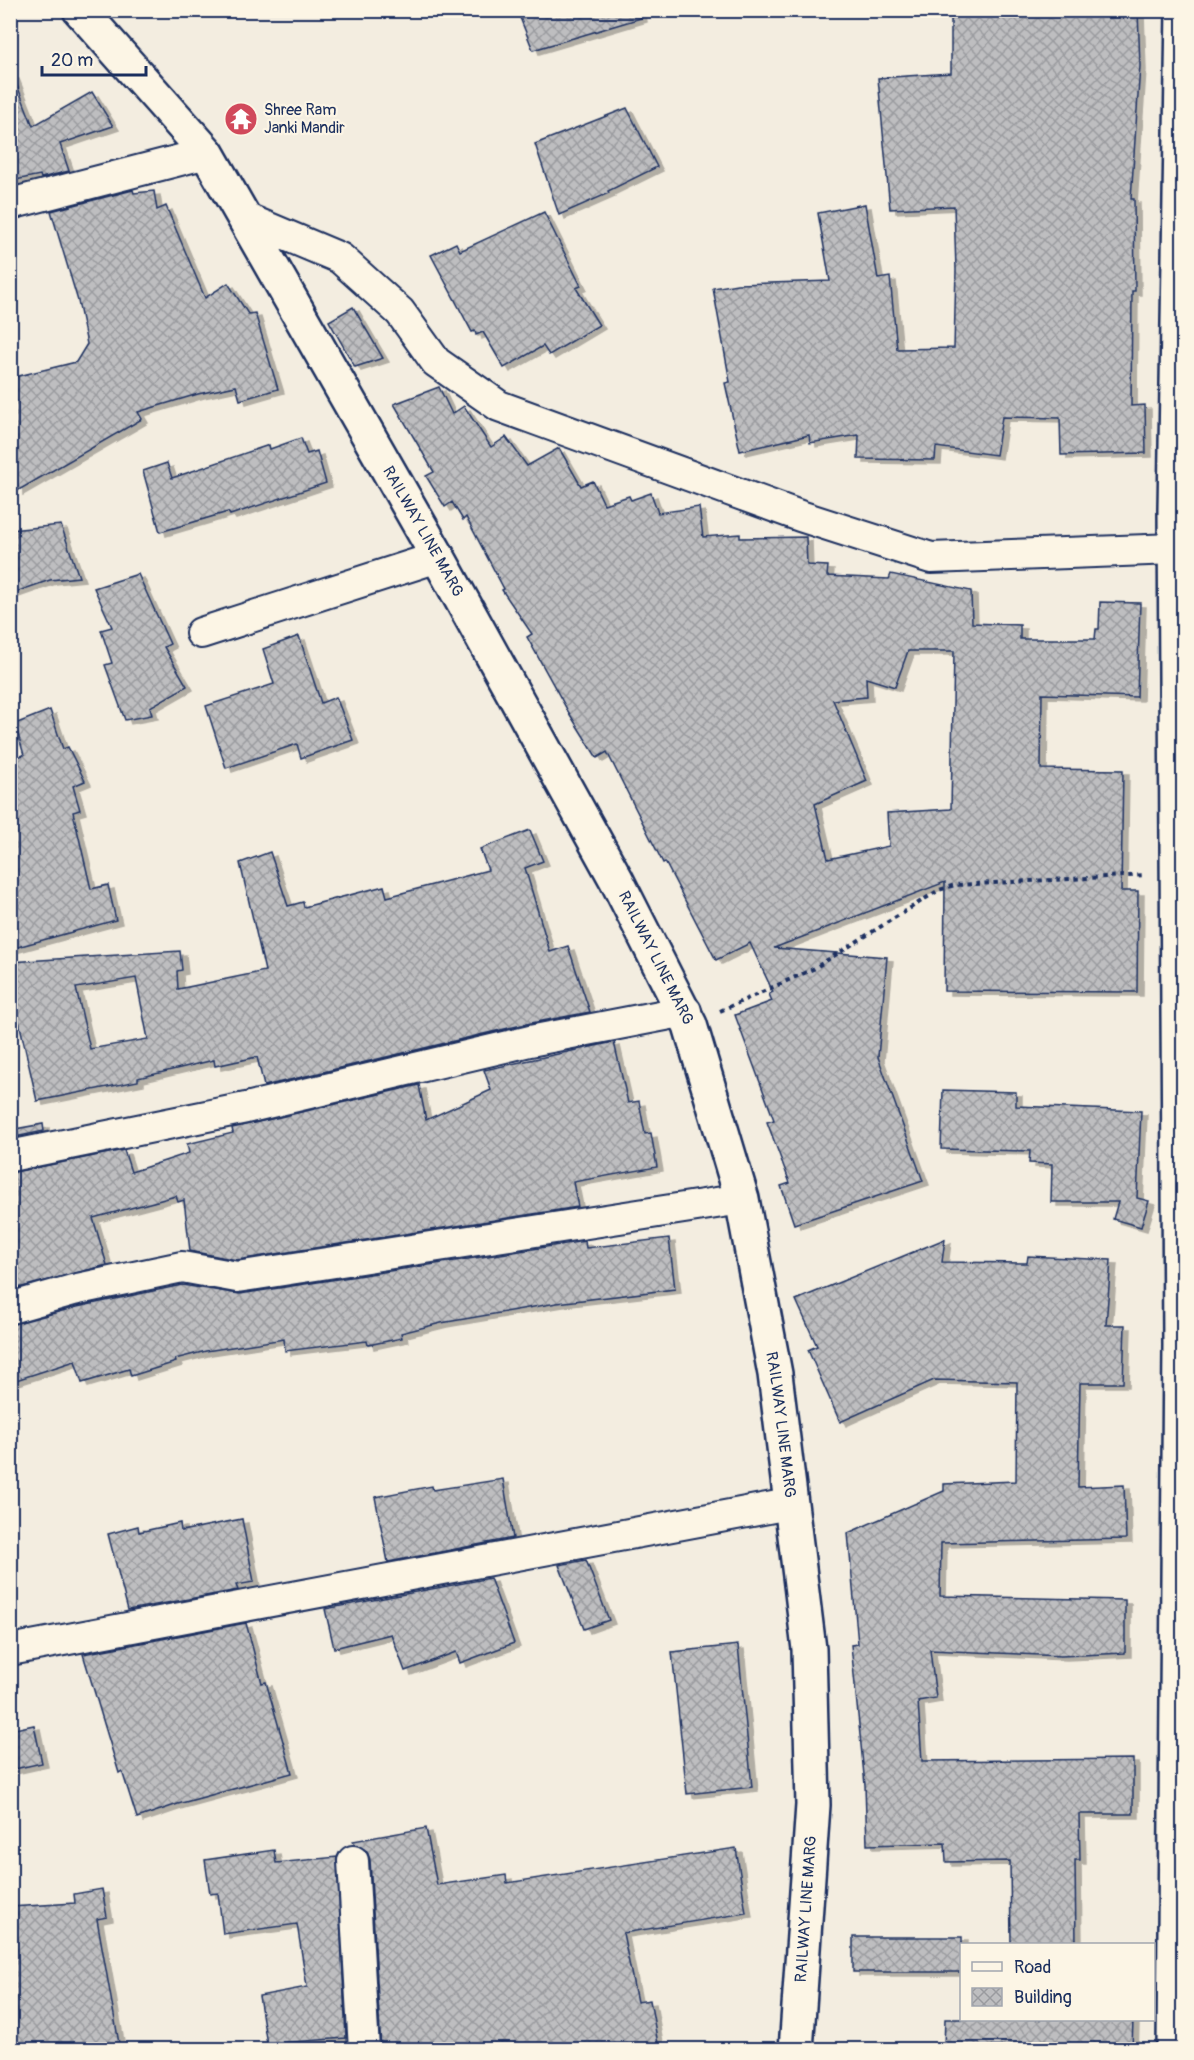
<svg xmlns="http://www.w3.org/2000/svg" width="1194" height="2060" viewBox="0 0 1194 2060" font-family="Pangolin,sans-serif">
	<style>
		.building { fill: url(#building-cross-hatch); stroke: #1b2f5e; stroke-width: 1.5; fill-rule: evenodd; filter: url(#shadow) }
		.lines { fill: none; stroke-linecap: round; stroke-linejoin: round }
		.street-casing { stroke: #1b2f5e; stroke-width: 34 }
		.secondary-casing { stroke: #1b2f5e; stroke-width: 38 }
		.primary-casing { stroke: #1b2f5e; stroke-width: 38 }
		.path { stroke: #1b2f5e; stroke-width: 4; stroke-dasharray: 4.5 4.5; stroke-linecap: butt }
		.street { stroke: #fcf5e5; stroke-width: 30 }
		.secondary { stroke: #fcf5e5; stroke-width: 33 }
		.primary { stroke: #fcf5e5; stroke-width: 33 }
		.labels { text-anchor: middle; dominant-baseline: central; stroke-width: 4.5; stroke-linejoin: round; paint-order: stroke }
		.poi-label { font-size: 16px; fill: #1b2f5e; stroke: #fcf5e5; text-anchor: start }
		.street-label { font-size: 16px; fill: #1b2f5e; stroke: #fcf5e5 }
	</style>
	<defs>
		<pattern id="building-cross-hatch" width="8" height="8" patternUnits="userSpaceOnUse" patternTransform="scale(1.5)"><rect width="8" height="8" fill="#bebec0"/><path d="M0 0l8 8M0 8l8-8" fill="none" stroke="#9a9b9f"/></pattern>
		<filter id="shadow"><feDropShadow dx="6" dy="4" stdDeviation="0" flood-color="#0004"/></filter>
	</defs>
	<rect width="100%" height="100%" fill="#f3ede0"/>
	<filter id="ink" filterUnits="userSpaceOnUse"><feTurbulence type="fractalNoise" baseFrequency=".0167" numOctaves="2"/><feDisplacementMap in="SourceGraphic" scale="12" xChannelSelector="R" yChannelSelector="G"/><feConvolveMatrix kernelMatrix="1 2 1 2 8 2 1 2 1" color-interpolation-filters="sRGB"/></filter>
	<g filter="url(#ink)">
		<g class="building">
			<path d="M517,10h123l1,8 -108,32z"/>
			<path d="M951,10h187l2,56 -9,133h3l1,92h-3l-1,115 14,-1 1,48 -85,2 -1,-37 -58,-1 -6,38 -60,-8 -1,13 -77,-1 1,-24 -49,8 -1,-8 -69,16 -15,-68 5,-1 -17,-94 24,-4 93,-3 -12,-68 47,-9 13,75 12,-2 7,72 57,-1 2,-78 -2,-64 -64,3 -12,-131 73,-5z"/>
			<path d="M10,75h3l20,51 59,-34 21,34 -53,18 9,27 -28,7 -1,-3 -30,6z"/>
			<path d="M627,108l30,59 -49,24 1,2 -50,22 -24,-71z"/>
			<path d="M133,190l1,3 20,-2 3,19 9,-4 39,92 23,-15 20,31 7,-1 23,76 -38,11 -4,-14 -38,8 -60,18 4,7 -125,72 -1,-24 -6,-15v-74l66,-16 11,-18 -9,-43 -27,-90z"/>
			<path d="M544,212l37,74 -5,2 23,37 -50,30 -6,-9 -39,22 -21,-36 -7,3 -1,-4 -3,1 -41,-77 25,-12 4,8z"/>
			<path d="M353,307l30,51 -28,9 -26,-46z"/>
			<path d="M439,387l13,27 12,-8 27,41 15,-10 21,29 32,-18 22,38 12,-5 11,23 25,-8 2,4 20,-7 7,20 41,-6 4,30 37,-3v4l66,-1 1,28 21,1 -1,10 62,3 2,-5 80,17 1,32 48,2v14h75l1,-10h3l1,-27 40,1 -3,94 -95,-3 -1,75 82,1 -2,121h17l-1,101 -193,-1 1,-109 -171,66 113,9 -9,100 45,124 -129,43 -13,-38 9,-3 -23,-61 7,-2 -39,-105 37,-14 -3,-7 4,-2 -23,-49 -34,17 -51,-98 -2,1 -56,-111 -10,6 -28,-45 -42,-76 5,-3 -30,-44 2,-1 -38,-72 -3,3 -11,-18 -7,5 -19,-31 8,-4 -40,-68zM908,651h46l-3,158 -64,4 2,33 -61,13 -13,-55 52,-23 -34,-81 34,-3 -1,-19 29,9z"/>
			<path d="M301,438l6,16 10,-3 9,32 -96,32 -2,-3 -68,20 -17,-61 24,-8 5,15 97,-33 1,4z"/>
			<path d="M61,525l18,52 -29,3 -40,14v-64z"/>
			<path d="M138,574l32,70 -6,3 23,39 -37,21 2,8 -27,5 -20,-55 7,-2 -11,-33 11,-3 -18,-39z"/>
			<path d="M299,636l22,67 15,-6 17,43 -52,18 -4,-14 -71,24 -20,-62 68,-22 -11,-35z"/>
			<path d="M50,710l13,39 5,-2 17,34 -12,5 7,24 -7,2 18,77 17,-4 8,35 -106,29v-190l14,-4 -9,-31z"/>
			<path d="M530,830l13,31 -18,7 25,84 18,-6 22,66 -64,12 -262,62 -7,-29 -42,9 -1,-6 -76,18v3l-101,20 -27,-119v-20l170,-11 2,19 -5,1 1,18 87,-18 -25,-108 30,-11 18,54 15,-4 1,5 80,-21 3,11 101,-27 -8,-21zM136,978l12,61 -58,10 -14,-61z"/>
			<path d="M614,1042l14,61 11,-2 6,33 6,-1 6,34 -84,15 5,25 -341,53 -47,-9 -6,-51 -6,2 -2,-6 -83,22 14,47 -97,25v-117l114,-23 7,22 58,-19 -2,-9 46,-11 -1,-5 187,-43 7,35 65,-30 -7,-20z"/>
			<path d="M943,1090l73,2v14l125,5 -4,87 12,3 -8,26 -28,-8 5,-17h-67l1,-38 -23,-1 1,-12 -89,-2z"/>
			<path d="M43,1124l1,7 -34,7v-8z"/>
			<path d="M669,1238l6,51 -118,14 -116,20 -40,10 1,5 -34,7 -1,-4 -82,10 -1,-12 -78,12 -31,8 1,3 -45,14 -2,-7 -47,14 -7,-22 -65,21v-57l67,-18 105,-22 58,9 345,-53 1,7z"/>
			<path d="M945,1239l-3,23 85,1 1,-7 83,4 -5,65h19l-2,58h-43l-2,104 46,-2 2,54 -185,4 -1,53 185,4v53l-64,3 -131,-6 6,48 -18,3 4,60 211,-2v55h-54l1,46h-5l1,84h-65l-1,-83 -64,1 -1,-19 -78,2 -2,-60 -14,-140 7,-1 -10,-111 96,-42v-7l72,-3 1,-99 -83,-2 -94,42 -32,-72 9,-4 -21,-46z"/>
			<path d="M503,1479l10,59 -125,24 -13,-65 57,-11 1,4z"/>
			<path d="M242,1519l12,63 -18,3 2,5 -110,20 -20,-76 30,-8 1,6 41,-9 1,8z"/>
			<path d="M586,1560l23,60 -25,9 -25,-64z"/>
			<path d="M490,1578l24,65 -54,20 -4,-11 -51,19 -14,-37 -57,14 -9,-39z"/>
			<path d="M246,1623l16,60 4,-1 26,91 -114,31 -41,14 -15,-47 -3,2 -36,-119z"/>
			<path d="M738,1645l14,142 -65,7 -15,-142z"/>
			<path d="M34,1725l8,38 -32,7v-40z"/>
			<path d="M426,1828l11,57 69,-10 1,8 229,-35 10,65 -123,20 14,69 13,-2 9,49h-278l-11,-189 -3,-9 -13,-7 -1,-3z"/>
			<path d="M274,1850l2,13 61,-6 9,181 -79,6 -8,-48 48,-9 -10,-63 -74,10 -5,-41 -8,1 -5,-34z"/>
			<path d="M102,1889l5,28 -10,2 23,130h-110v-142l65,-4 -1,-9z"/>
			<rect x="853" y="1937" width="109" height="35"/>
			<path d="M945,2019h188l-1,30 -188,-3z"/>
		</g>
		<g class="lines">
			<defs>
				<g id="street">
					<path d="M10,204l197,-51"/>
					<path d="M245,218l95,40 60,54 36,50 63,44 301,110 131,42 244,-9"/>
					<path d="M201,633l237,-76"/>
					<path d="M10,1156l236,-48 284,-67 156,-30"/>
					<path d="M10,1308l63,-18 109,-23 55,10 505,-78"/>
					<path d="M10,1650l779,-146"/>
					<path d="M353,1861l11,189"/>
				</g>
				<g id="secondary">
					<path id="s1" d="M80,10l127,143 231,404 178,322 74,146 52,174 33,175 34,275 4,156 -17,245"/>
				</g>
				<path id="primary" d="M1174,2050l6,-705 -5,-835 8,-500"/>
			</defs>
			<use href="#street" class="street-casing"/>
			<use href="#secondary" class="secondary-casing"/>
			<use href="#primary" class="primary-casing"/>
			<path class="path" d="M720,1011l93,-42 126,-79 16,-5 190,-10"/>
			<use href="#street" class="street"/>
			<use href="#secondary" class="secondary"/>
			<use href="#primary" class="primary"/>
		</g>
	</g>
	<defs>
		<symbol id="temple-disc" viewBox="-11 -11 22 22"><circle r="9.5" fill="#d1495b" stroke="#fcf5e5"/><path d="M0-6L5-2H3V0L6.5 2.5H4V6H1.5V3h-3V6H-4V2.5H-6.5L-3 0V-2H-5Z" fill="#fff"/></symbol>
	</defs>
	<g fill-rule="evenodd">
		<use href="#temple-disc" x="222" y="100" width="38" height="38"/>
	</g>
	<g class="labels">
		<g class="poi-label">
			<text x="264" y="110">Shree Ram<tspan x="264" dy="18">Janki Mandir</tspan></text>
		</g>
		<g class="street-label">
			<text stroke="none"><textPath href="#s1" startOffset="627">RAILWAY LINE MARG</textPath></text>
			<text stroke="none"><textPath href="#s1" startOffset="1113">RAILWAY LINE MARG</textPath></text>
			<text stroke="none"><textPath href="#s1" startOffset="1599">RAILWAY LINE MARG</textPath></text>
			<text transform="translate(806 1909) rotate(-86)">RAILWAY LINE MARG</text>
		</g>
	</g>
	<rect width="1194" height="2060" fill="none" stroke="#fcf5e5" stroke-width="36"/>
	<rect x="18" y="18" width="1158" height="2024" fill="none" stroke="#1b2f5e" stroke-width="2" filter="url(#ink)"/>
	<rect x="960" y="1943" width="195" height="78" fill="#fcf5e5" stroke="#a2a6af" stroke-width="1.5"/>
	<rect x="972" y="1962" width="30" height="9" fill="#fcf5e5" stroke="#a2a6af" stroke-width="1.5"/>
	<text x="1014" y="1973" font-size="18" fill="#1b2f5e">Road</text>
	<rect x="972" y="1988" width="30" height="18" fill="url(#building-cross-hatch)" stroke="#a2a6af" stroke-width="1.5"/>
	<text x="1014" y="2003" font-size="18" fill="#1b2f5e">Building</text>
	<path d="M42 66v9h104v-9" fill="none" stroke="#1b2f5e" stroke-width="3"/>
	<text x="51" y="66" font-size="18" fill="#1b2f5e" stroke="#fcf5e5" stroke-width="4.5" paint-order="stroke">20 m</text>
</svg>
